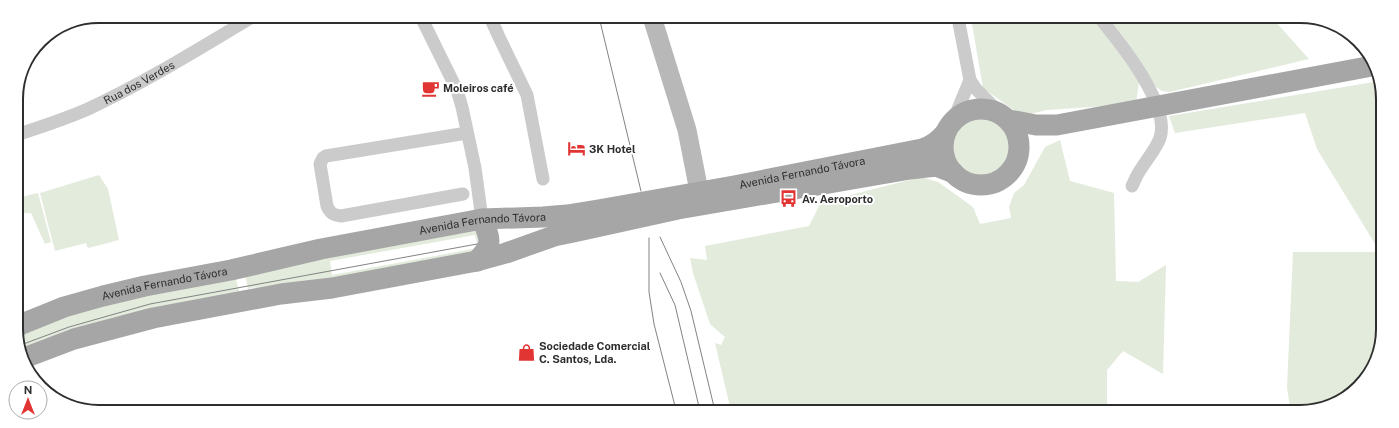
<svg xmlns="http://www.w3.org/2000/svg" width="1399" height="428" viewBox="0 0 1399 428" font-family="'Public Sans',sans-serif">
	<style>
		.green { fill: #e3ebdc; fill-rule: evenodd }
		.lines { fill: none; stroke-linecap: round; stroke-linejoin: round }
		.street { stroke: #cbcbcb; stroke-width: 13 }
		.secondary { stroke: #b8b8b8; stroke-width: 19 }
		.primary { stroke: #a6a6a6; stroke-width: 21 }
		.tram { stroke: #838383; stroke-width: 1 }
		.labels { text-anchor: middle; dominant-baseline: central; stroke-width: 4; stroke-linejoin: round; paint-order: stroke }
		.street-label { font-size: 11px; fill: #2e2e2e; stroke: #fff }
		.poi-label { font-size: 11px; font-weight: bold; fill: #2e2e2e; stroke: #fff; text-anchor: start }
		.rim { fill: none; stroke: #2e2e2e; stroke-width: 2 }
	</style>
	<rect width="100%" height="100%" fill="#fff"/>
	<g class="green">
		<path d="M971,18h123l45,64 -3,22 -89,6 -25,6 -39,-28z"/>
		<path d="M1108,18l165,1 36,40 -139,33 -8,-1 -6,-4 -32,-49z"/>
		<path d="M1380,81l1,2 -1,267 -29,45 -46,17h-14l-4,-24 6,-136h87l-63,-103 -12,-36 -130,20 -6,-17z"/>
		<circle cx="983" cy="147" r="30"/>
		<path d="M1060,140l10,41 44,12 2,88 22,1 28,-17 -3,109 -40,-23 -16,19v41h-376l-16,-68 6,2 4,-8 -15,-13 -17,-51 -3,-15 17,2 -2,-14 104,-20 10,-20 8,-5 94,-24 17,5 35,25 7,17 31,-6 -2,-11 5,-14 10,-8 21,-38z"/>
		<path d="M99,175l9,14 11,51 -31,8 -2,-5 -31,8 -15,-58z"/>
		<path d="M38,193l13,49 -6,2 -14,-31h-14v-15z"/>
		<path d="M465,228c12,0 17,3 20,15l-7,11 -145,27 -77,11 -1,-5 -7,2 -3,-15 75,-19zM475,235l3,13 -146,27 -2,-14z"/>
		<path d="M236,279l4,16 -219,57 -3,-7 -1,-14 104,-33z"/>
	</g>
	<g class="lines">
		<g class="street">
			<path d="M421,17l36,73 5,17 13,61 7,51"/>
			<path d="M490,17l9,20 28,58 16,84"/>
			<path d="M958,18l12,62 6,9 23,23"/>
			<path d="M1100,18c20,25 71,87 60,120 -4,11 -13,21 -19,31 -4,5 -6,11 -9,17"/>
			<path d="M953,121l17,-41"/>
			<path id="s1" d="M16,135c25,-8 49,-16 72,-26 58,-27 112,-61 166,-93"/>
			<path d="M463,194l-122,22c-8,-1 -11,-3 -14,-10l-7,-42 3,-6 3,-2 141,-23"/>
		</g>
		<path class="secondary" d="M652,17l35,113 12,61"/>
		<g class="primary">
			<circle cx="981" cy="147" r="38"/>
			<path d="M1009,120l27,5h21l315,-59"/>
			<path d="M477,261c16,-18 14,-20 5,-42"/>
			<path id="s2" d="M17,326l47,-19 39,-11 42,-10 86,-16 90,-21 161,-30 61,-2 24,-2 31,-5 136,-24 188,-37c10,-3 17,-8 24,-17"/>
			<path d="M24,358l50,-19 79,-21 128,-24 51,-6 145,-27 29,-8 48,-17 24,-5 100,-22 232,-40 26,-3 18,7"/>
		</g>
		<g class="tram">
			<path d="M599,17l42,174"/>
			<path d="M660,237l21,45 10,29 24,100"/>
			<path d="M649,238v54l5,32 22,86"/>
			<path d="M660,273l15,32 25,106"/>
			<path d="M18,346l51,-19 81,-23 327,-60"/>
		</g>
	</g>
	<defs>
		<symbol id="cafe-bare" viewBox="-9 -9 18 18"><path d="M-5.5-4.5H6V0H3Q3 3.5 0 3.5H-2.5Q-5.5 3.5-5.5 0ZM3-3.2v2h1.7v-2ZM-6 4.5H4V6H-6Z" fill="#e13533" stroke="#fff" stroke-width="2.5" paint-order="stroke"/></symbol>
		<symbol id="hotel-bare" viewBox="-9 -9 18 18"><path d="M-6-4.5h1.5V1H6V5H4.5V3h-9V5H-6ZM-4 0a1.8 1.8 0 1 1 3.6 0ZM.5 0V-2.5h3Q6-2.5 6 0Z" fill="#e13533" stroke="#fff" stroke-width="2.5" paint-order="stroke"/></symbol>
		<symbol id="bus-bare" viewBox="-9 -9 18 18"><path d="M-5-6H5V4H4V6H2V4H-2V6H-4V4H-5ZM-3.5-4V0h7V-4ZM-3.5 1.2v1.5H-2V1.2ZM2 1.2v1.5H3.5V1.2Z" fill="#e13533" stroke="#fff" stroke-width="2.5" paint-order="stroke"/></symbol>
		<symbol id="shop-bare" viewBox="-9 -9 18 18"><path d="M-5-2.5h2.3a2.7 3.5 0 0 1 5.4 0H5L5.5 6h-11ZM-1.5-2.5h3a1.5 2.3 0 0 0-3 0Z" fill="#e13533" stroke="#fff" stroke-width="2.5" paint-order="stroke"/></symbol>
	</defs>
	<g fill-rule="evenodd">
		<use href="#cafe-bare" x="418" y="76" width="25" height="25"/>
		<use href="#hotel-bare" x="564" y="136" width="25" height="25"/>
		<use href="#bus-bare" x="776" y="186" width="25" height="25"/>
		<use href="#shop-bare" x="514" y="340" width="25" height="25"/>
	</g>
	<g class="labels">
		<g class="street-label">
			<text stroke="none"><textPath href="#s1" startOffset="134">Rua dos Verdes</textPath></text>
			<text stroke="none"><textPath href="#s2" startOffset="802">Avenida Fernando Távora</textPath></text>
			<text stroke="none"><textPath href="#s2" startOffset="478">Avenida Fernando Távora</textPath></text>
			<text stroke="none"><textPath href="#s2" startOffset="154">Avenida Fernando Távora</textPath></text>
		</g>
		<g class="poi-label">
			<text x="443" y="88">Moleiros café</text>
			<text x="589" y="149">3K Hotel</text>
			<text x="802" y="199">Av. Aeroporto</text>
			<text x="539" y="346">Sociedade Comercial<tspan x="539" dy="13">C. Santos, Lda.</tspan></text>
		</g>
	</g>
	<path d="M0 0H1399V428H0ZM99 23H1300A76 76 0 0 1 1376 99V329A76 76 0 0 1 1300 405H99A76 76 0 0 1 23 329V99A76 76 0 0 1 99 23Z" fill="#fff" fill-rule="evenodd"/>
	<path class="rim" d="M99 23H1300A76 76 0 0 1 1376 99V329A76 76 0 0 1 1300 405H99A76 76 0 0 1 23 329V99A76 76 0 0 1 99 23Z"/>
	<g transform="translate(28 400)"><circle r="19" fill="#ffffff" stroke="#ababab"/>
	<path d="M0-3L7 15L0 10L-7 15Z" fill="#e13533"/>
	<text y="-6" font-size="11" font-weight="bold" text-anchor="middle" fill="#2e2e2e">N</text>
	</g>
</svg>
